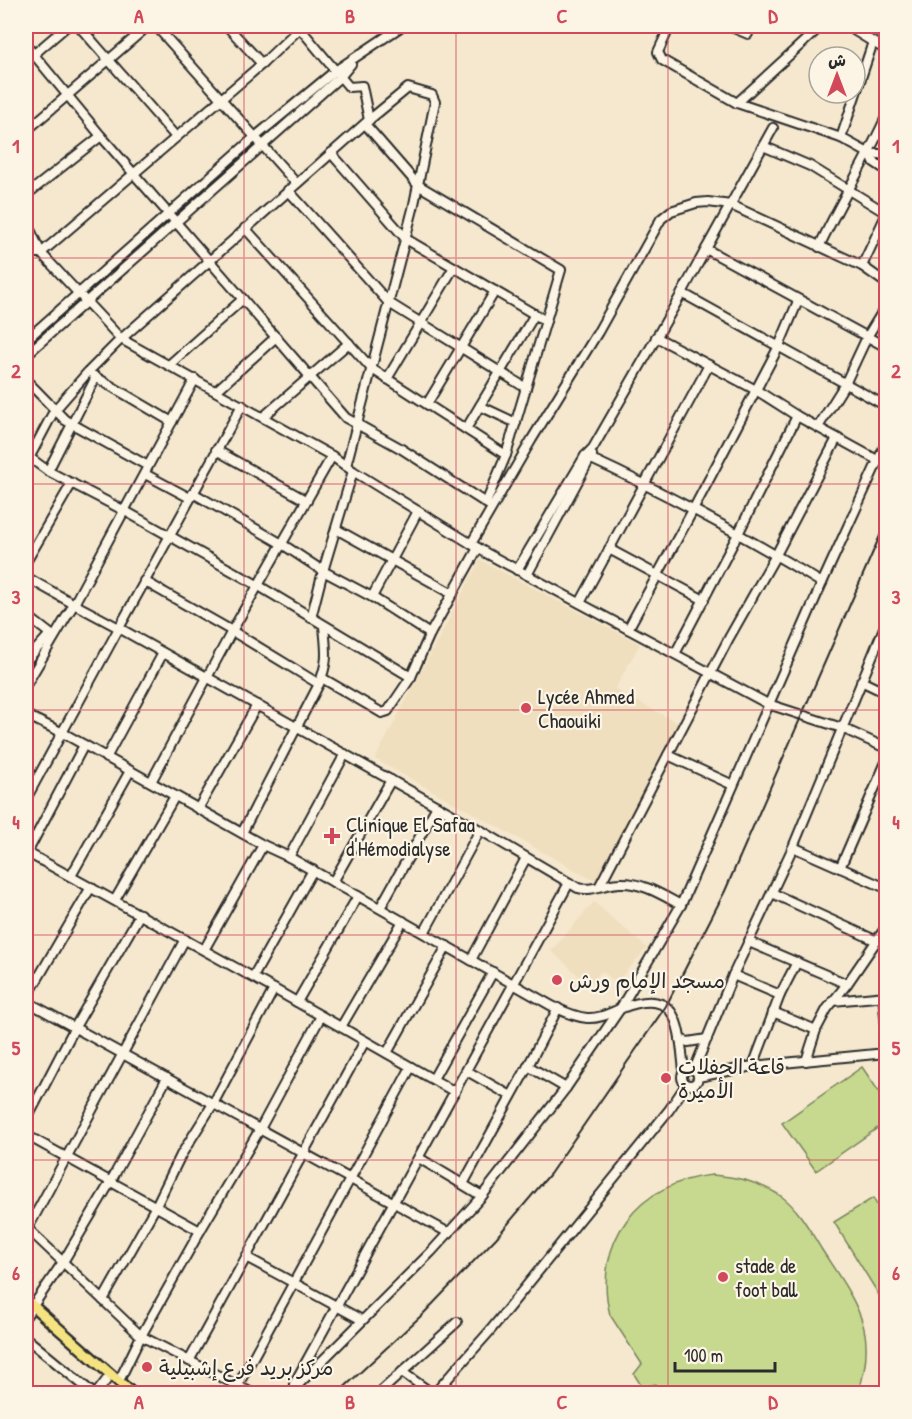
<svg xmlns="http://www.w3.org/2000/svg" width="912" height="1419" viewBox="0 0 912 1419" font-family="'Patrick Hand','Playpen Sans Arabic',sans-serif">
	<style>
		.built { fill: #f0dfbe }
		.green { fill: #c6d98e; stroke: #78825c; stroke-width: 1.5 }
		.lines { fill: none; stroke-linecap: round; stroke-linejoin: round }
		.minor-casing { stroke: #2b2b2b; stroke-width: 12 }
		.major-casing { stroke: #2b2b2b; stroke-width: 14 }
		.minor { stroke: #fcf5e5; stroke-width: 8 }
		.major { stroke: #f5e382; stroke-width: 9 }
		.rail { stroke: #2b2b2b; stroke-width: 2 }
		.grid { fill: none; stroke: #d1495b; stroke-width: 1.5; stroke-opacity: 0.55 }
		.poi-dot { fill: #d1495b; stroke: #fcf5e5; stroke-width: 2 }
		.labels { text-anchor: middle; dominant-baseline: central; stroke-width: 4.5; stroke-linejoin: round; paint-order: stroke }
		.poi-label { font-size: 21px; fill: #2b2b2b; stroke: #fcf5e5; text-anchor: start }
		.neatline { fill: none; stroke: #d1495b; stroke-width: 2 }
		.grid-label { font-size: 20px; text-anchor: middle; font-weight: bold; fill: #d1495b }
	</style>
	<rect width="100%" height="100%" fill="#f5e8ce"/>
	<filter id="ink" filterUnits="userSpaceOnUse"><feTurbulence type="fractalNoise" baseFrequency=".0167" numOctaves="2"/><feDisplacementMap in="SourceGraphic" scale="12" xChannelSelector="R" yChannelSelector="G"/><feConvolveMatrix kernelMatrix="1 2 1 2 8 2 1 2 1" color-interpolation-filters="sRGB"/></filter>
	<g filter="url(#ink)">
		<g class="built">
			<path d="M480,560l160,84 -25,45 70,38 -83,158 -227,-126z"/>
			<path d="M594,902l53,46 -31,35 -14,-12 -13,14 -38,-34z"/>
		</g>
		<g class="green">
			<path d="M862,1067l24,35v20l-70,49 -34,-48z"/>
			<path d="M712,1175c26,2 47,7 69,21 19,14 29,35 41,54 33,51 58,80 36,143l-197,1 -5,-10 -14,3 -8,-13 8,-10 -32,-49c-18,-73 29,-133 102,-140z"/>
			<path d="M873,1198l13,23v70l-7,4 -45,-73z"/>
		</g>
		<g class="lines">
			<defs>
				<g id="minor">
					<path d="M79,26l97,111"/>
					<path d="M156,26l140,157"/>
					<path d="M227,26l35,38"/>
					<path d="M670,26l-12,26 4,8 75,43 104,35 29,16h11l5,3"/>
					<path d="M729,26l19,8"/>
					<path d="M847,26l39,24"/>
					<path d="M299,27l50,60 13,-1 7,34"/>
					<path d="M26,45l75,91 245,282 54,30 92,59"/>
					<path d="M26,61l41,-35"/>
					<path d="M737,103l84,-77"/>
					<path d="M365,124l53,61 143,85 -55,185 -20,48"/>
					<path d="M26,131l122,-105"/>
					<path d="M841,138l32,-96"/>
					<path d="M763,146l47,20 76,47"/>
					<path d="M331,153l75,86 140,82"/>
					<path d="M870,154l4,8 12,8"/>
					<path d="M288,190l101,113 137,85"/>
					<path d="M26,195l75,-59"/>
					<path d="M26,221l15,32 80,86 211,117 21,15 133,82 282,151 74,24 44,20"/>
					<path d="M245,228l127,141 134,86"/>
					<path d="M819,247c21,-45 47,-86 67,-130"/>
					<path d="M706,249l67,-121"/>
					<path d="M26,253h15l221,-189 38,-36"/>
					<path d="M862,266l24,-51"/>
					<path d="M682,293l24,-44 180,98"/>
					<path d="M656,337l100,53 41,26 82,45"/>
					<path d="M26,340l229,-203 80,-66 67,-45"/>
					<path d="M26,355l315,-279 10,-12"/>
					<path d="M169,365l74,-66"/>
					<path d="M94,376l78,46"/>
					<path d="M387,379l67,-112"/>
					<path d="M26,380l39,40 83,46"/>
					<path d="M216,391l60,-54"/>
					<path d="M427,404l68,-113"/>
					<path d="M480,406l36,17"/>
					<path d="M263,417l86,-74"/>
					<path d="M818,427l27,-43 22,-47 19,-31"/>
					<path d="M466,429l69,-115"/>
					<path d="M216,450l91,51"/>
					<path d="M26,455l22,16 77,40 134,75 152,91"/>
					<path d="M585,456c81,37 160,80 237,127"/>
					<path d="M26,464l28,-53 34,-39 33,-33 248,-219 39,-32 24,7 3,7 -22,107 -67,257"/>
					<path d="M48,471l48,-94"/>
					<path d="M145,474l45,24"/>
					<path d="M193,493l89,51 41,27 49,26 58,37"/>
					<path d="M336,529l117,65"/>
					<path d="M471,544l61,-105 66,-107 63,-113 10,-8 25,-8 12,-1 23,3 131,61 24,17"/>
					<path d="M609,549l95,51"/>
					<path d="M26,562l46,-79"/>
					<path d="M517,570l68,-114 8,-8 89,-155 204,113"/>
					<path d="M527,575l65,-120"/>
					<path d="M26,577l48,27 121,-225"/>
					<path d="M144,581l88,50 87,53"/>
					<path d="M372,597l46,-86"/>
					<path d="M580,603l129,-238"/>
					<path d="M26,615l27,21"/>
					<path d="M311,618l12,-47 30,-100"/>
					<path d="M628,629l65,-119 86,-164 19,-45"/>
					<path d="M675,654l63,-120 59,-118"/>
					<path d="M26,661l24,-27"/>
					<path d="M322,678l60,35 6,-2 23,-34 19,-43 48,-86"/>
					<path d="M861,681l25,12"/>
					<path d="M26,685l48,-81 45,24 123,-223"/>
					<path d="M26,715l37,18 200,112 -59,105"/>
					<path d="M345,754l-56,103 263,149c11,5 22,11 35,12 12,1 23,-5 35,-10 58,-23 57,20 62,63"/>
					<path d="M668,755l65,30"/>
					<path d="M106,758l57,-105"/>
					<path d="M151,782l81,-151 100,-175"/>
					<path d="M26,799l93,-171 361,202 98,58c14,4 28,-5 42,-5 22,-1 42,12 61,22"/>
					<path d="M198,809l59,-104"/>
					<path d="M242,833l77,-149c10,-24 7,-33 5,-58"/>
					<path d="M263,845l26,12"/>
					<path d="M793,847l93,41"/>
					<path d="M26,852l248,137 181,103"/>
					<path d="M27,853l57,-108"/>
					<path d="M840,868l46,-106"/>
					<path d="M71,876l59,-105"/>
					<path d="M333,882l58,-102"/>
					<path d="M600,885l129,-247 47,-83 61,-117"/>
					<path d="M772,893l105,48 9,-2"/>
					<path d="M115,900l60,-104"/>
					<path d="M380,908l57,-102"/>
					<path d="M424,933l56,-103"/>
					<path d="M749,942l98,42"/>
					<path d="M471,960l55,-102"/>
					<path d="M733,975l47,20 -27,71"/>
					<path d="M253,977l60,-107"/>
					<path d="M780,995l17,-33"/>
					<path d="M883,996l3,30"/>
					<path d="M26,999l65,-112"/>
					<path d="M26,1001l423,232"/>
					<path d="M833,1001l53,-5"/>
					<path d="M297,1002l61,-106"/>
					<path d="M773,1012l43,18"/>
					<path d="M341,1027l62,-106"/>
					<path d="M680,1039l8,3 19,-3"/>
					<path d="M387,1053l60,-107"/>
					<path d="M806,1061l10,-31 11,-21 20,-25 39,-57"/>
					<path d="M528,1066l38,22"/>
					<circle cx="690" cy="1077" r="8"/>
					<path d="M694,1070l39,-95 60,-128 93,-224"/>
					<path d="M467,1071l44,25"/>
					<path d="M698,1077l55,-11 133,-13"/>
					<path d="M433,1079l60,-107"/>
					<path d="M26,1121l49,-94 65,-113"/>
					<path d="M26,1135l174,96 -59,105 -22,45"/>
					<path d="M419,1158l63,38"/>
					<path d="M463,1184l65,-118 30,-58"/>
					<path d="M26,1227l115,109 113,58"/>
					<path d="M28,1228l157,-289"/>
					<path d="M200,1231l60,-102 61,-113"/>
					<path d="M246,1257l116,63"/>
					<path d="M103,1300l53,-94 25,-51 32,-51 61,-115"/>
					<path d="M26,1316l37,-54 48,-81 56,-103"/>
					<path d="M26,1338l68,56"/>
					<path d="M189,1361l176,-320"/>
					<path d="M402,1372l31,22"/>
					<path d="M294,1384l275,-501"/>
					<path d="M238,1385l173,-318"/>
					<path d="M26,1389l6,5"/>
					<path d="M96,1394l15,-20"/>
					<path d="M289,1394l142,-142 51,-56 84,-108 54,-79 61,-104 141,-322 64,-140"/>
					<path d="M378,1394l79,-72"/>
					<path d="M434,1394l55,-62 180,-222 17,-25"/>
				</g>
				<path id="major" d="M26,1300l107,94"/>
			</defs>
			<use href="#minor" class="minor-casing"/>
			<use href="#major" class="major-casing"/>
			<use href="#minor" class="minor"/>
			<use href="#major" class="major"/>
			<path class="rail" d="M337,1394l86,-80 73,-76 54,-64 116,-168 59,-115 161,-369"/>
		</g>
	</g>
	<path class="grid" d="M244,26v1368M456,26v1368M668,26v1368M26,258h860M26,484h860M26,710h860M26,935h860M26,1160h860"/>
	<g class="poi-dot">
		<circle cx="526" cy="708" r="6"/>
		<path d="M329 827h6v6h6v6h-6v6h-6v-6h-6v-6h6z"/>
		<circle cx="557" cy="980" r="6"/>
		<circle cx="666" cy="1078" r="6"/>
		<circle cx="723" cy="1277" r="6"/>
		<circle cx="147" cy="1367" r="6"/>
	</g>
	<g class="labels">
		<g class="poi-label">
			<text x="538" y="696">Lycée Ahmed<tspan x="538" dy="24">Chaouiki</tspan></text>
			<text x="346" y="824">Clinique El Safaa<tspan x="346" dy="24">d'Hémodialyse</tspan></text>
			<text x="569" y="980">مسجد الإمام ورش</text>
			<text x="678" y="1066">قاعة الحفلات<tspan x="678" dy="24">الأميرة</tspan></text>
			<text x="735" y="1265">stade de<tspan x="735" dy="24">foot ball</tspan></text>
			<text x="159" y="1367">مركز بريد فرع إشبيلية</text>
		</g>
	</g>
	<rect width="912" height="1419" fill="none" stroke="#fcf5e5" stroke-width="66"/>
	<g transform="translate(837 75)"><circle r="28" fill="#fcf5e5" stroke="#a8a49b" stroke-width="1.5"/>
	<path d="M0-4.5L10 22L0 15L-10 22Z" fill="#d1495b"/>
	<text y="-9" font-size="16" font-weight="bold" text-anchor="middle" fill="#2b2b2b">ش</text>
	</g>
	<path d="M675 1362v9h100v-9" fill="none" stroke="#2b2b2b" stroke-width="3"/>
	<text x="684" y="1362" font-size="18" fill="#2b2b2b" stroke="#fcf5e5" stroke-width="4.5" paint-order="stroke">100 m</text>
	<rect x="33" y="33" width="846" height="1353" class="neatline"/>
	<g class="grid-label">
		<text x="139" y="23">A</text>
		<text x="350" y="23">B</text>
		<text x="562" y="23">C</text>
		<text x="773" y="23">D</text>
		<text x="16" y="153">1</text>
		<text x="896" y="153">1</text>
		<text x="16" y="378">2</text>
		<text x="896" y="378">2</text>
		<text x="16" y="604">3</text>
		<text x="896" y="604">3</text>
		<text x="16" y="829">4</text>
		<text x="896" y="829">4</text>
		<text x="16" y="1055">5</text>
		<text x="896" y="1055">5</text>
		<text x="16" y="1280">6</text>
		<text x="896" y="1280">6</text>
		<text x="139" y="1409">A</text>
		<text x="350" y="1409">B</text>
		<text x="562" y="1409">C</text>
		<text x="773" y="1409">D</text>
	</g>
</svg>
